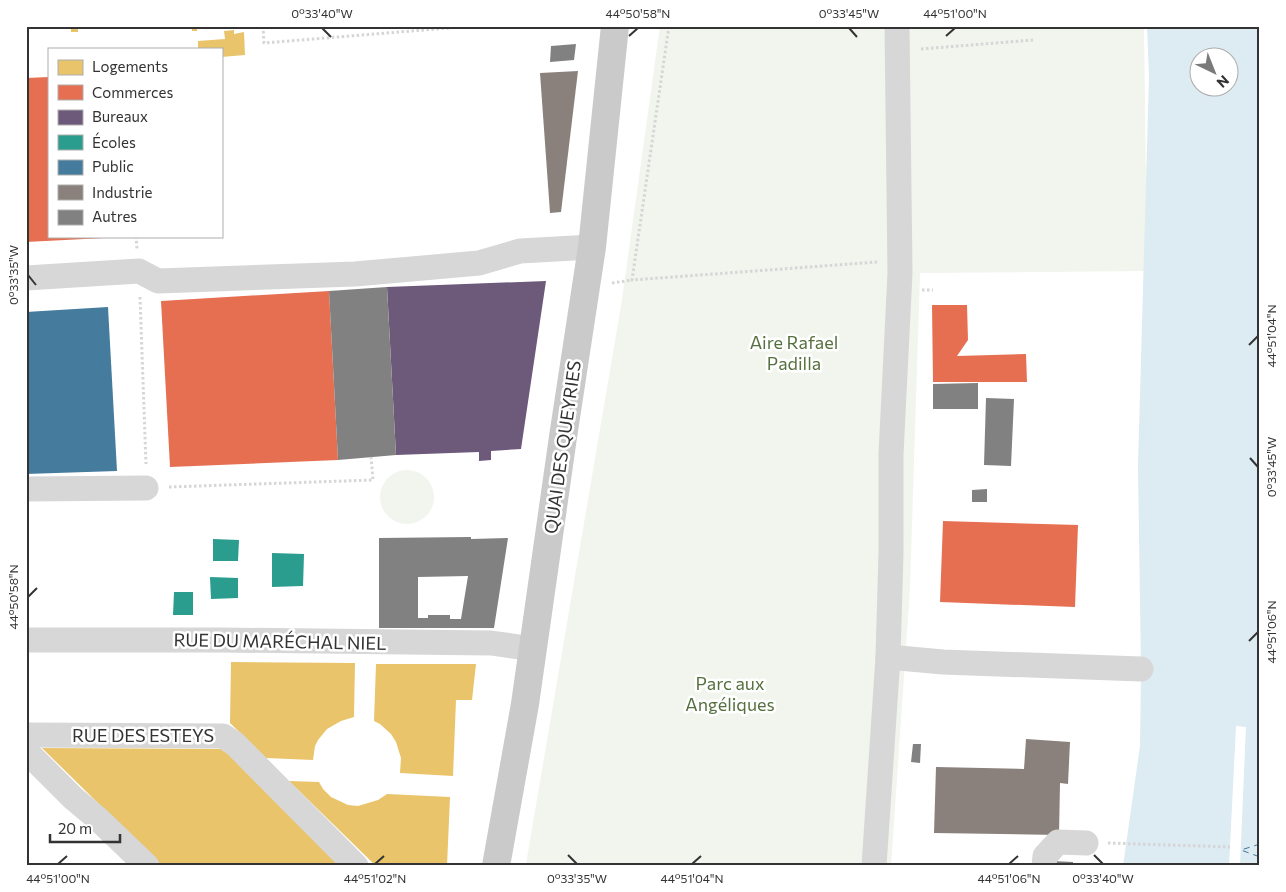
<svg xmlns="http://www.w3.org/2000/svg" width="1286" height="892" viewBox="0 0 1286 892" font-family="Commissioner,sans-serif">
	<style>
		.green { fill: #f1f5ed }
		.water { fill: #ddebf3; fill-rule: evenodd }
		.pier { fill: #fff }
		.homes { fill: #e9c46a }
		.shops { fill: #e76f51 }
		.offices { fill: #6d597a }
		.schools { fill: #2a9d8f }
		.public { fill: #457b9d }
		.industry { fill: #8a817c }
		.lines { fill: none; stroke-linecap: round; stroke-linejoin: round }
		.ferry { stroke: #3f7597; stroke-width: 1; stroke-dasharray: 6 5; stroke-linecap: butt }
		.building { fill: #818181; fill-rule: evenodd }
		.path { stroke: #d6d6d6; stroke-width: 3; stroke-dasharray: 2.5 2.5; stroke-linecap: butt }
		.minor { stroke: #d7d7d7; stroke-width: 25 }
		.major { stroke: #cacaca; stroke-width: 28 }
		.ticks { fill: none; stroke: #333; stroke-width: 2 }
		.labels { text-anchor: middle; dominant-baseline: central; stroke-width: 5; stroke-linejoin: round; paint-order: stroke }
		.park-label { font-size: 18px; fill: #56703f; stroke: #fff }
		.street-label { font-size: 18px; fill: #333; stroke: #fff }
		.neatline { fill: none; stroke: #333; stroke-width: 2 }
		.ticks-label { font-size: 12px; text-anchor: middle; fill: #333 }
	</style>
	<rect width="100%" height="100%" fill="#fff"/>
	<g class="green">
		<path d="M660,26h484l3,245 -227,2 -10,315 -19,278h-375l10,-2 96,-564z"/>
		<circle cx="407" cy="497" r="27"/>
	</g>
	<path class="water" d="M1147,26h113v840h-137l17,-120 1,-77 -3,-203 11,-390zM1198,58h30v30h-30z"/>
	<path class="pier" d="M1236,726l10,1 -6,139h-11z"/>
	<g class="homes">
		<rect x="192" y="26" width="5" height="5"/>
		<path d="M75,28h3v4h-7v-3z"/>
		<path d="M234,30v4l10,-2 1,23 -24,2v-8h-23v-8l27,-2 -1,-8z"/>
		<path d="M231,662l124,1 -1,54 -13,4 -14,8 -9,11 -3,6 -2,14 -47,-2 -36,-35z"/>
		<path d="M376,664h100l-4,36h-16l-3,76 -53,-3 1,-15 -5,-16 -5,-8 -11,-10 -6,-3z"/>
		<path d="M42,748l186,1 118,117h-184z"/>
		<path d="M289,781l30,1 4,7 8,8 17,8 10,1 20,-6 9,-6 63,3 -3,69h-71z"/>
	</g>
	<g class="shops">
		<path d="M49,77v159h55v2l-78,4v-164z"/>
		<path d="M329,291l9,169 -168,7 -9,-166z"/>
		<path d="M932,305h35l1,35 -11,16 69,-2 1,28h-94z"/>
		<path d="M943,521l135,4 -3,82 -135,-5z"/>
	</g>
	<path class="offices" d="M546,281l-25,168 -30,2v9l-12,1v-9l-83,3 -9,-168z"/>
	<g class="schools">
		<path d="M213,539l26,1 -1,21h-25z"/>
		<path d="M272,553l32,1 -1,32 -31,1z"/>
		<path d="M210,577l28,1v20l-27,1z"/>
		<path d="M174,592h19v23h-20z"/>
	</g>
	<path class="public" d="M108,307l9,164 -91,3v-162z"/>
	<g class="industry">
		<path d="M578,71l-17,141 -11,1 -10,-140z"/>
		<path d="M1026,739l44,3 -2,42 -8,-1 -1,52 -125,-2 2,-66 88,2z"/>
	</g>
	<g class="lines">
		<path class="ferry" d="M1260,844l-19,6 19,7"/>
	</g>
	<g class="building">
		<path d="M576,44l-2,16 -24,2 1,-16z"/>
		<path d="M387,287l9,168 -58,5 -9,-169z"/>
		<path d="M978,383v26h-45v-25z"/>
		<path d="M986,398l28,1 -3,67 -27,-1z"/>
		<path d="M987,489v13h-15v-12z"/>
		<path d="M471,537v2l37,-1 -14,90h-115v-90zM468,576l-7,43h-11v-4h-22v3h-10v-41z"/>
		<path d="M913,744h8l-1,19 -9,-1z"/>
		<path d="M1052,861l21,1v4h-21z"/>
	</g>
	<g class="lines">
		<g class="path">
			<path d="M263,26l1,17 209,-17"/>
			<path d="M669,26l-37,254 245,-18"/>
			<path d="M921,49l112,-9"/>
			<path d="M136,236l1,13"/>
			<path d="M612,283l20,-3"/>
			<path d="M922,290h11"/>
			<path d="M140,297l6,167"/>
			<path d="M169,487l204,-7 -2,-23"/>
			<path d="M1108,843l122,4"/>
		</g>
		<g class="minor">
			<path d="M26,278l113,-7 19,10 197,-7 124,-11 41,-12 72,-4"/>
			<path d="M26,489l120,-1"/>
			<path d="M26,640h196l269,3 42,6"/>
			<path d="M888,657l55,5 198,7"/>
			<path d="M26,735l197,1 12,8 121,122"/>
			<path d="M26,751l47,47 25,21 49,47"/>
			<path d="M874,866l14,-209 3,-104v-99l9,-181 -3,-247"/>
			<path d="M1044,866l1,-10 13,-14 28,1"/>
		</g>
		<path class="major" d="M496,866l29,-162 38,-267 29,-190 23,-221"/>
	</g>
	<path class="ticks" d="M322,28l9,9M849,28l8,9M629,36l9,-8M946,36l9,-8M28,275l8,10M1249,345l9,-9M1250,458l8,9M28,597l9,-9M1249,641l9,-9M568,855l9,9M1094,855l9,9M58,864l9,-8M375,864l9,-8M692,864l9,-8M1009,864l9,-8"/>
	<g class="labels">
		<g class="park-label">
			<text x="794" y="342">Aire Rafael<tspan x="794" dy="21">Padilla</tspan></text>
			<text x="730" y="683">Parc aux<tspan x="730" dy="21">Angéliques</tspan></text>
		</g>
		<g class="street-label">
			<text transform="translate(562 447) rotate(-82)">QUAI DES QUEYRIES</text>
			<text transform="translate(280 641) rotate(1)">RUE DU MARÉCHAL NIEL</text>
			<text x="143" y="735">RUE DES ESTEYS</text>
		</g>
	</g>
	<rect width="1286" height="892" fill="none" stroke="#ffffff" stroke-width="55"/>
	<rect x="48" y="48" width="175" height="190" fill="#ffffff" stroke="#adadad"/>
	<rect x="58" y="60" width="25" height="15" fill="#e9c46a" stroke="#adadad"/>
	<text x="92" y="72" font-size="15" fill="#333333">Logements</text>
	<rect x="58" y="85" width="25" height="15" fill="#e76f51" stroke="#adadad"/>
	<text x="92" y="98" font-size="15" fill="#333333">Commerces</text>
	<rect x="58" y="110" width="25" height="15" fill="#6d597a" stroke="#adadad"/>
	<text x="92" y="122" font-size="15" fill="#333333">Bureaux</text>
	<rect x="58" y="135" width="25" height="15" fill="#2a9d8f" stroke="#adadad"/>
	<text x="92" y="148" font-size="15" fill="#333333">Écoles</text>
	<rect x="58" y="160" width="25" height="15" fill="#457b9d" stroke="#adadad"/>
	<text x="92" y="172" font-size="15" fill="#333333">Public</text>
	<rect x="58" y="185" width="25" height="15" fill="#8a817c" stroke="#adadad"/>
	<text x="92" y="198" font-size="15" fill="#333333">Industrie</text>
	<rect x="58" y="210" width="25" height="15" fill="#818181" stroke="#adadad"/>
	<text x="92" y="222" font-size="15" fill="#333333">Autres</text>
	<g transform="translate(1214 72) rotate(137)"><circle r="24" fill="#ffffff" stroke="#adadad"/>
	<path d="M0-4L9 19L0 12L-9 19Z" fill="#7a7a7a"/>
	<text y="-8" font-size="14" font-weight="bold" text-anchor="middle" fill="#333333">N</text>
	</g>
	<path d="M50 834v8h70v-8" fill="none" stroke="#333333" stroke-width="2.5"/>
	<text x="58" y="834" font-size="15" fill="#333333" stroke="#ffffff" stroke-width="4" paint-order="stroke">20 m</text>
	<rect x="28" y="28" width="1230" height="836" class="neatline"/>
	<g class="ticks-label">
		<text x="322" y="18">0°33'40"W</text>
		<text x="638" y="18">44°50'58"N</text>
		<text x="849" y="18">0°33'45"W</text>
		<text x="955" y="18">44°51'00"N</text>
		<text transform="translate(14 275) rotate(-90)" y="4">0°33'35"W</text>
		<text transform="translate(1272 336) rotate(-90)" y="4">44°51'04"N</text>
		<text transform="translate(1272 467) rotate(-90)" y="4">0°33'45"W</text>
		<text transform="translate(14 597) rotate(-90)" y="4">44°50'58"N</text>
		<text transform="translate(1272 632) rotate(-90)" y="4">44°51'06"N</text>
		<text x="58" y="883">44°51'00"N</text>
		<text x="375" y="883">44°51'02"N</text>
		<text x="577" y="883">0°33'35"W</text>
		<text x="692" y="883">44°51'04"N</text>
		<text x="1009" y="883">44°51'06"N</text>
		<text x="1103" y="883">0°33'40"W</text>
	</g>
</svg>
